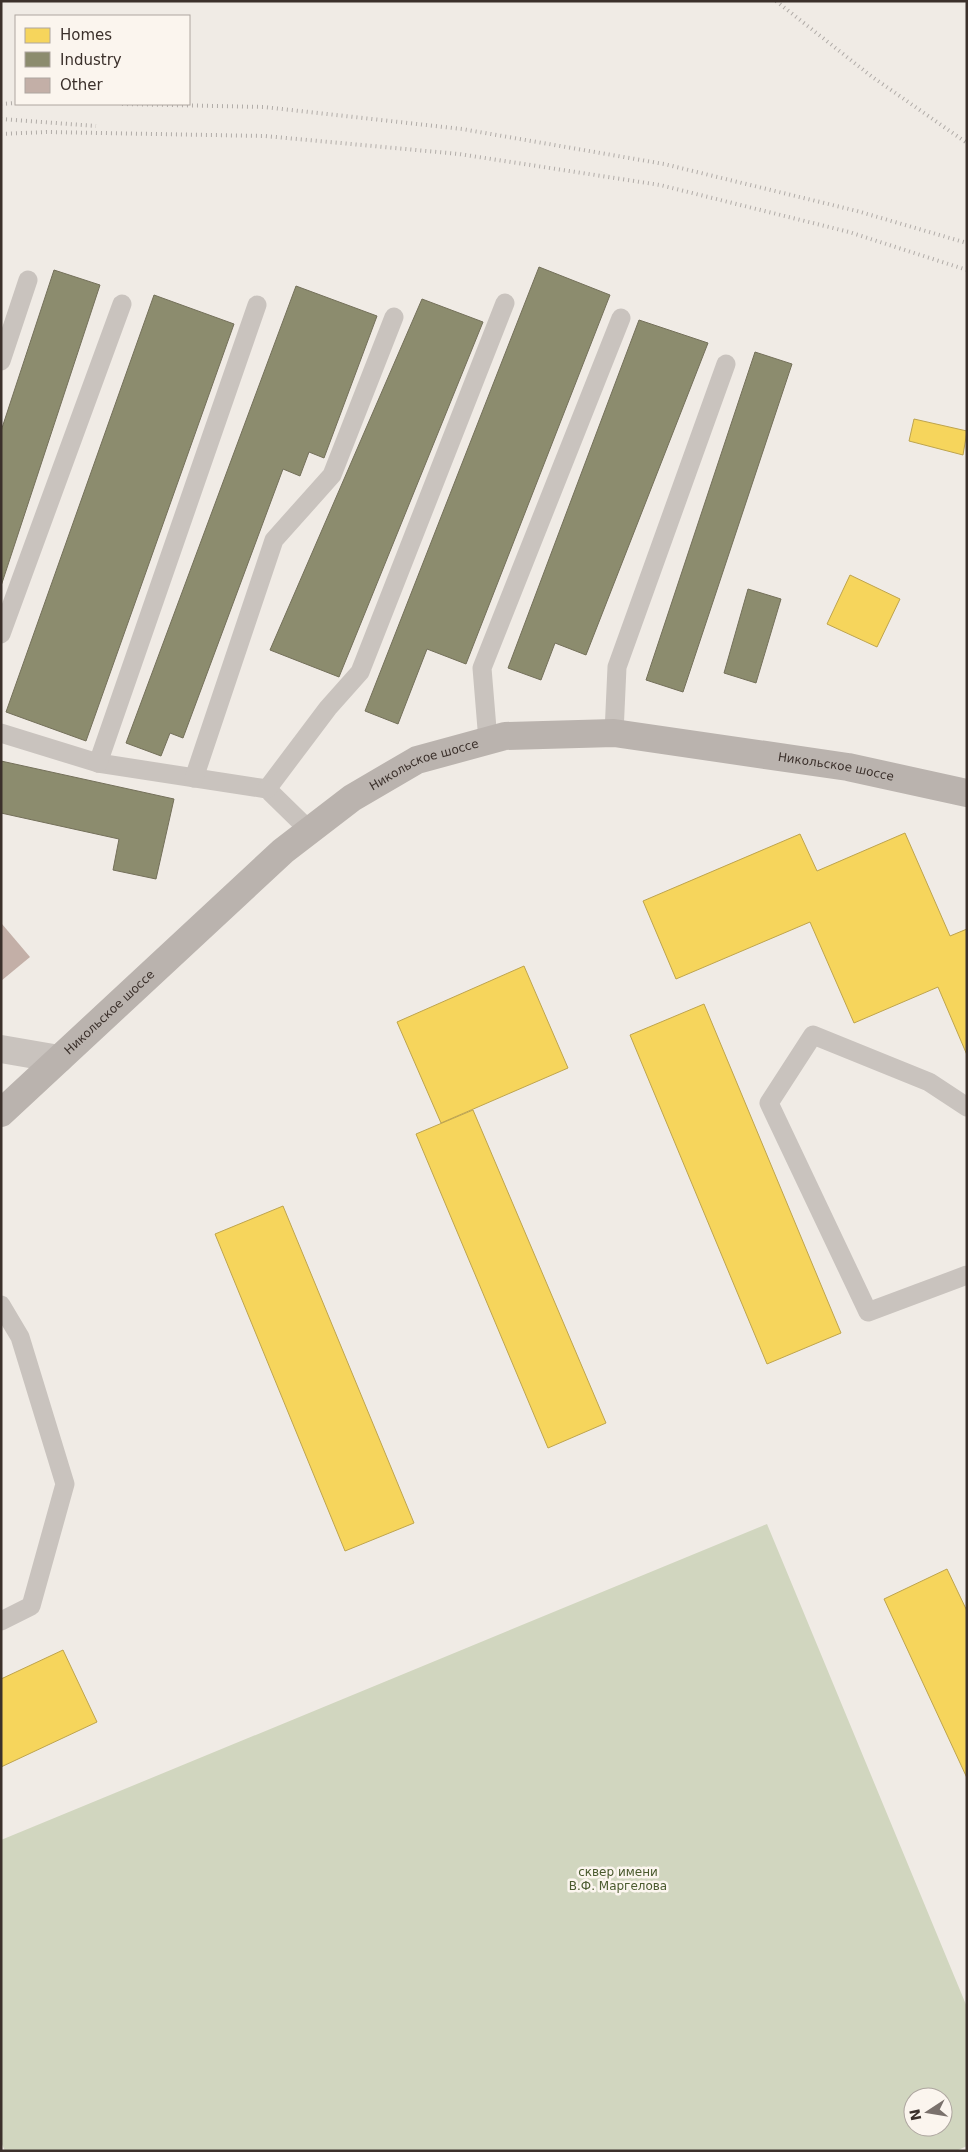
<svg xmlns="http://www.w3.org/2000/svg" width="968" height="2152" viewBox="0 0 968 2152" font-family="'DejaVu Sans',sans-serif">
	<style>
		.green { fill: #d1d6bf; fill-rule: evenodd }
		.homes { fill: #f6d55c; stroke: #bea44d }
		.industry { fill: #8c8c6e; stroke: #74705a }
		.building { fill: #c3afa7 }
		.lines { fill: none; stroke-linecap: round; stroke-linejoin: round }
		.lane { stroke: #c9c3be; stroke-width: 19 }
		.street { stroke: #c9c3be; stroke-width: 28 }
		.secondary { stroke: #bab3ae; stroke-width: 28 }
		.rail { stroke: #b1aca8; stroke-width: 4; stroke-dasharray: 1 4; stroke-linecap: butt }
		.labels { text-anchor: middle; dominant-baseline: central; stroke-width: 5; stroke-linejoin: round; paint-order: stroke }
		.street-label { font-size: 12px; fill: #3b302b; stroke: #fbf5ee }
		.park-label { font-size: 12px; fill: #4a5a2e; stroke: #fbf5ee }
	</style>
	<rect width="100%" height="100%" fill="#f0ebe5"/>
	<path class="green" d="M767,1524l200,483v139l-11,5h-951l-4,-9v-302zM913,2097h30v30h-30z"/>
	<g class="homes">
		<path d="M914,419l53,12 -4,24 -54,-14z"/>
		<path d="M850,575l50,24 -23,48 -50,-23z"/>
		<path d="M905,833l45,103 17,-7v126l-29,-68 -84,36 -44,-101 -134,57 -33,-78 157,-67 17,37z"/>
		<path d="M524,966l44,102 -127,55 -44,-101z"/>
		<path d="M704,1004l137,329 -74,31 -137,-329z"/>
		<path d="M473,1110l133,313 -58,25 -132,-314z"/>
		<path d="M283,1206l131,317 -69,28 -130,-317z"/>
		<path d="M947,1569l20,42v167l-83,-179z"/>
		<path d="M63,1650l34,72 -96,45v-88z"/>
	</g>
	<g class="industry">
		<path d="M539,267l71,28 -144,369 -39,-15 -29,75 -33,-13z"/>
		<path d="M54,270l46,15 -99,301v-155z"/>
		<path d="M296,286l81,30 -53,142 -15,-6 -9,24 -17,-7 -100,269 -13,-5 -9,23 -35,-13z"/>
		<path d="M154,295l80,29 -148,417 -80,-29z"/>
		<path d="M422,299l61,23 -144,355 -69,-27z"/>
		<path d="M639,320l69,23 -122,312 -31,-12 -14,37 -33,-12z"/>
		<path d="M755,352l37,12 -109,328 -37,-12z"/>
		<path d="M748,589l33,10 -25,84 -32,-10z"/>
		<path d="M1,761l173,38 -18,80 -43,-9 6,-31 -118,-26z"/>
	</g>
	<path class="building" d="M2,924l28,33 -29,24v-56z"/>
	<g class="lines">
		<g class="lane">
			<path d="M1,361l27,-81"/>
			<path d="M1,634l121,-330"/>
			<path d="M1,733l97,30 169,26 43,42"/>
			<path d="M614,733l3,-66 109,-303"/>
			<path d="M488,741l-6,-73 139,-350"/>
			<path d="M98,763l159,-458"/>
			<path d="M194,778l80,-238 58,-65 62,-158"/>
			<path d="M267,789l61,-81 32,-36 145,-369"/>
			<path d="M967,1107l-38,-25 -116,-47 -44,68 99,209 99,-37"/>
			<path d="M1,1305l19,32 45,147 -34,122 -30,15"/>
		</g>
		<path class="street" d="M1,1049l58,10"/>
		<path class="secondary" id="s1" d="M1,1113l282,-262 69,-53 65,-38 88,-24 109,-3 234,34 119,26"/>
		<g class="rail">
			<path d="M776,1l95,75 96,67"/>
			<path d="M1,104l15,-1"/>
			<path d="M122,104l142,3 198,22 202,35 193,47 110,32"/>
			<path d="M1,119l95,7"/>
			<path d="M1,134l45,-2 219,4 194,18 201,31 189,47 118,38"/>
		</g>
	</g>
	<g class="labels">
		<g class="street-label">
			<text stroke="none"><textPath href="#s1" startOffset="552">Никольское шоссе</textPath></text>
			<text stroke="none"><textPath href="#s1" startOffset="972">Никольское шоссе</textPath></text>
			<text stroke="none"><textPath href="#s1" startOffset="148">Никольское шоссе</textPath></text>
		</g>
		<g class="park-label">
			<text x="618" y="1872">сквер имени<tspan x="618" dy="14">В.Ф. Маргелова</tspan></text>
		</g>
	</g>
	<rect width="968" height="2152" fill="none" stroke="#3b302b" stroke-width="5"/>
	<rect x="15" y="15" width="175" height="90" fill="#fbf5ee" stroke="#aea6a0"/>
	<rect x="25" y="28" width="25" height="15" fill="#f6d55c" stroke="#aea6a0"/>
	<text x="60" y="40" font-size="15" fill="#3b302b">Homes</text>
	<rect x="25" y="52" width="25" height="15" fill="#8c8c6e" stroke="#aea6a0"/>
	<text x="60" y="65" font-size="15" fill="#3b302b">Industry</text>
	<rect x="25" y="78" width="25" height="15" fill="#c3afa7" stroke="#aea6a0"/>
	<text x="60" y="90" font-size="15" fill="#3b302b">Other</text>
	<g transform="translate(928 2112) rotate(258)"><circle r="24" fill="#fbf5ee" stroke="#aea6a0"/>
	<path d="M0-4L9 19L0 12L-9 19Z" fill="#7a716c"/>
	<text y="-8" font-size="14" font-weight="bold" text-anchor="middle" fill="#3b302b">N</text>
	</g>
</svg>
